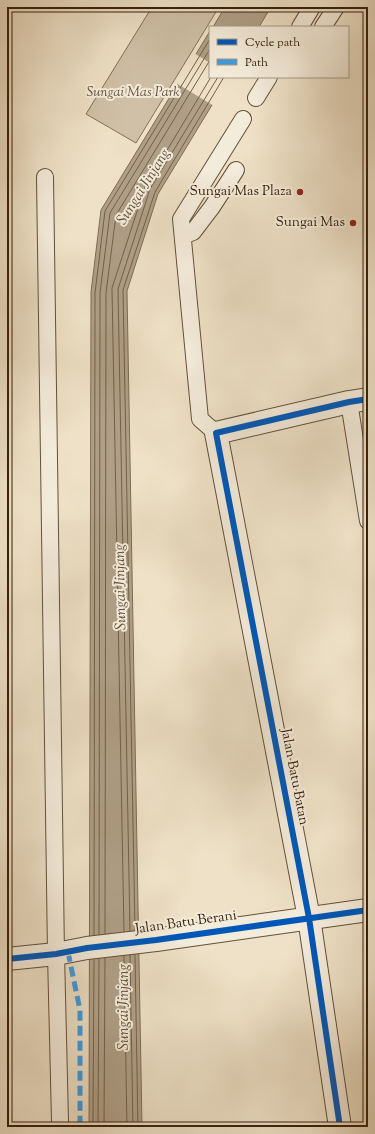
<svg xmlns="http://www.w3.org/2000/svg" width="375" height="1134" viewBox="0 0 375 1134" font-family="'Sorts Mill Goudy',serif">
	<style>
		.green { fill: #cfc0a7; stroke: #827058 }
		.water { fill: #af9f87; stroke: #7f6c55 }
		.pier { fill: #eee1c7 }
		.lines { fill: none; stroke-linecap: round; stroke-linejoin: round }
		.shore { stroke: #726048; stroke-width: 1 }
		.lane-casing { stroke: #645039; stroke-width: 18 }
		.street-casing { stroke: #645039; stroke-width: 24 }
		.lane { stroke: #f4ecdb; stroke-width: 16 }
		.street { stroke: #f4ecdb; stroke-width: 22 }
		.quiet { stroke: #3e9bde; stroke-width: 5; stroke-dasharray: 10 5; stroke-linecap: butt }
		.cycleway-casing { stroke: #f4ecdb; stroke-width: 8 }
		.cycleway { stroke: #0057b8; stroke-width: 6 }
		.poi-dot { fill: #8f2418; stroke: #f4ecdb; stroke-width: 1.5 }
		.labels { text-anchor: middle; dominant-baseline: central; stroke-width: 4; stroke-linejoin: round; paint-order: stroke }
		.park-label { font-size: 14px; font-style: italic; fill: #645039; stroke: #f4ecdb }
		.poi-label { font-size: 14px; fill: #36200a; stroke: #f4ecdb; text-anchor: end }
		.street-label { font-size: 14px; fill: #36200a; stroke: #f4ecdb }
		.water-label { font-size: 15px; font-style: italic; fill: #604c36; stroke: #f4ecdb }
	</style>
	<rect width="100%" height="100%" fill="#eee1c7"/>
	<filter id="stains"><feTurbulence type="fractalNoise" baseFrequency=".005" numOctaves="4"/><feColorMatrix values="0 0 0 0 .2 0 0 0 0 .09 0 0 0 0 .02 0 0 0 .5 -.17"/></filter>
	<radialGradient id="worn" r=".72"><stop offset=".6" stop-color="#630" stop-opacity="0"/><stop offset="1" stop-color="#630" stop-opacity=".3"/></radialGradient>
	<path class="green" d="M152,7h67l-83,136 -50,-29z"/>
	<g class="water">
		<path d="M225,7h46l-12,20h-46z"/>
		<path d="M210,31v46h19l-71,117 -31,97 15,836h-53l2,-835 10,-82z"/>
	</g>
	<path class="pier" d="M194,53l16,10v14h21l-17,29 -38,-23z"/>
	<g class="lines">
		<g class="shore">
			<path d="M135,930l-12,-640 32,-98 69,-115"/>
			<path d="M130,931l-12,-642 32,-100 68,-112"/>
			<path d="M124,932l-12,-644 33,-101 66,-110"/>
			<path d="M105,934l1,-641 10,-78 94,-155"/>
			<path d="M94,935l1,-642 10,-82 105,-172"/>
			<path d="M99,935l1,-642 10,-80 100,-164"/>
			<path d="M130,955l3,172"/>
			<path d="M135,955l3,172"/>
			<path d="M124,956l3,171"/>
			<path d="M93,1127l1,-168"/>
			<path d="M98,1127l1,-168"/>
			<path d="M104,1127l1,-169"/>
		</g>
		<defs>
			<g id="lane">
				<path d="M300,27l12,-20"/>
				<path d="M323,27l13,-20"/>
				<path d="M256,98l13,-21"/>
				<path d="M45,177l11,777 4,167"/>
				<path d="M182,228l6,6 5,-2 19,-25 24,-37"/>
				<path d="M349,402l19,119"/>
				<path d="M216,433l-16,-14 -19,-200 62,-100"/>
			</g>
			<g id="street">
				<path d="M7,959l49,-5 31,-6 69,-8 212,-30"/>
				<path d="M340,1127l-31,-209 -93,-485 133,-31 19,-3"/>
			</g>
		</defs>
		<use href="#lane" class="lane-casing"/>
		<use href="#street" class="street-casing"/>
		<use href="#lane" class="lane"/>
		<use href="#street" class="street"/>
		<path class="quiet" d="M68,952l12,58v117"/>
		<defs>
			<g id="cycleway">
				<path d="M7,959l49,-5 31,-6 69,-8 212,-30"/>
				<path d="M340,1127l-31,-209 -93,-485 133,-31 19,-3"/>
			</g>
		</defs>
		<use href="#cycleway" class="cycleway-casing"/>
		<use href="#cycleway" class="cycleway"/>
	</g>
	<g class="poi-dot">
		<circle cx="300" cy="192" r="4"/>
		<circle cx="353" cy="223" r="4"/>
	</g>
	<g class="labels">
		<g class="park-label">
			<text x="133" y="93">Sungai Mas Park</text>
		</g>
		<g class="poi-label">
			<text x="292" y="192">Sungai Mas Plaza</text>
			<text x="345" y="223">Sungai Mas</text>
		</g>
		<g class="street-label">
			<text transform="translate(294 777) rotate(79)">Jalan Batu Batan</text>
			<text transform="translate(186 923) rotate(-8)">Jalan Batu Berani</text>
		</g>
		<g class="water-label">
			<text transform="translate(144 187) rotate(-58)">Sungai Jinjang</text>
			<text transform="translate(121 587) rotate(-91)">Sungai Jinjang</text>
			<text transform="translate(124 1007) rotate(-90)">Sungai Jinjang</text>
		</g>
	</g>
	<rect width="375" height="1134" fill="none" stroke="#eee1c7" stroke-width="24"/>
	<rect x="8" y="8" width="359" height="1118" fill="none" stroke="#36200a" stroke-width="2"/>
	<rect x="12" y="12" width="351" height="1110" fill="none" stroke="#36200a"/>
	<rect x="209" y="26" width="140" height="52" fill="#f4ecdb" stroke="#a89a87"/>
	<rect x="217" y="39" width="20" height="6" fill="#0057b8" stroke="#a89a87"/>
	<text x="245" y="46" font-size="12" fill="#36200a">Cycle path</text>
	<rect x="217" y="59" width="20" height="6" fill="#3e9bde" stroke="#a89a87"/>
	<text x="245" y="66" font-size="12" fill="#36200a">Path</text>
	<rect width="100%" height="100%" filter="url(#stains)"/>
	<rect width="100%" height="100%" fill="url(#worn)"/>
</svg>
